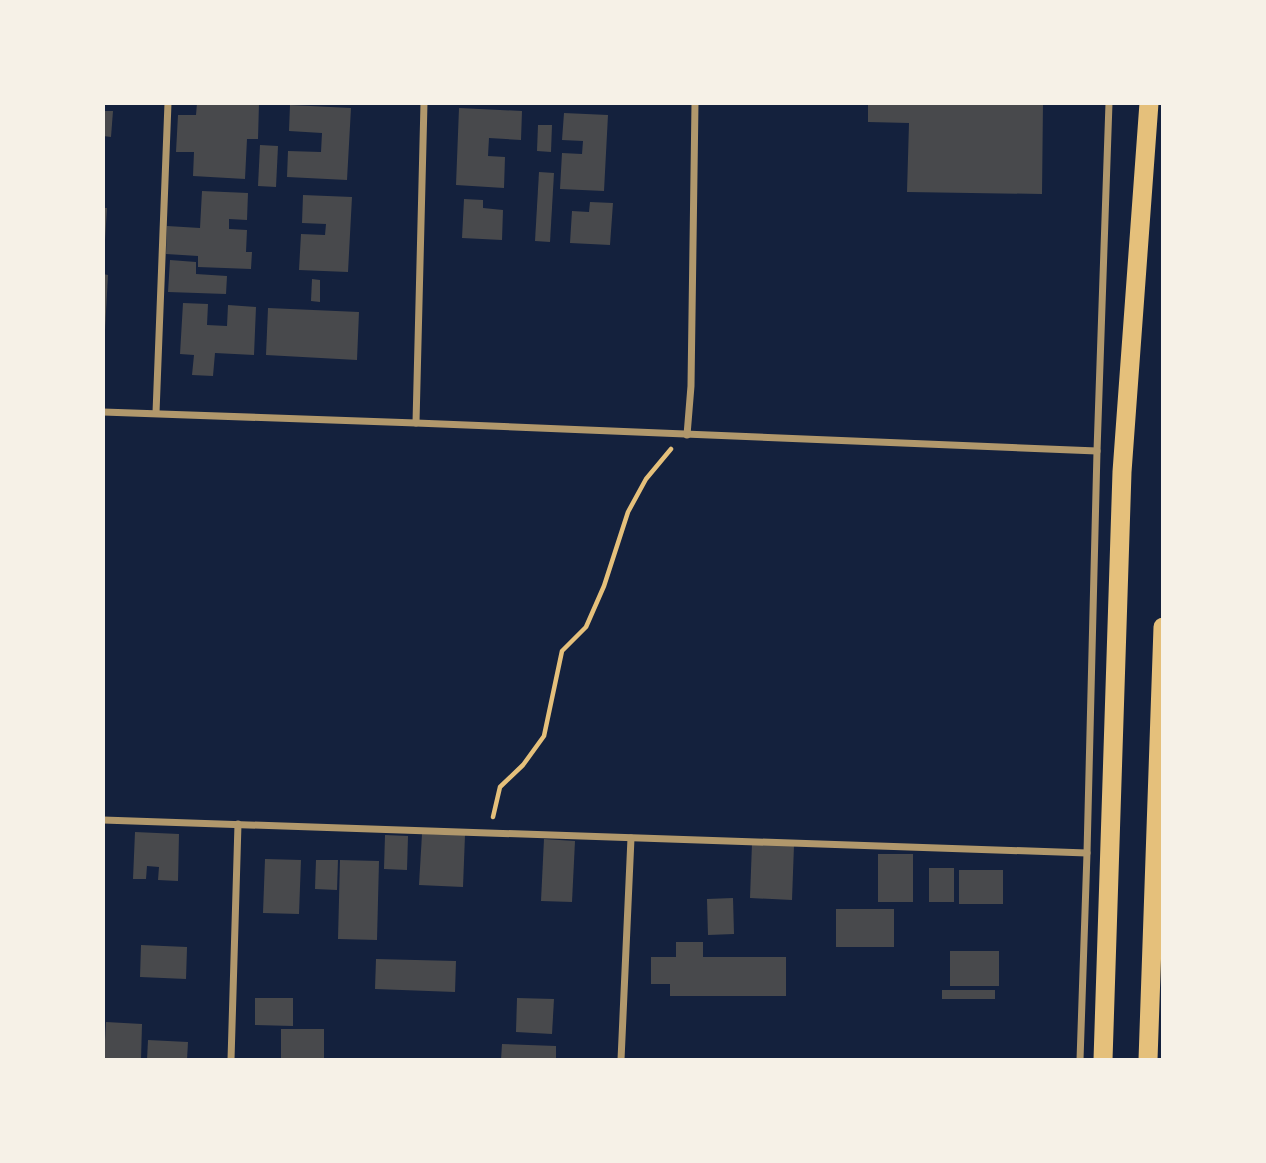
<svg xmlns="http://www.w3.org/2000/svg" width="1266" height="1163" viewBox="0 0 1266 1163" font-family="Mulish,sans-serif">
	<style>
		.building { fill: #48494c }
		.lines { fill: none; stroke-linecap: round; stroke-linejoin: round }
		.path { stroke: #e5c07b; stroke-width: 4.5 }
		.minor { stroke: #b1986c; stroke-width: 7 }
		.trunk { stroke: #e5c07b; stroke-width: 19 }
	</style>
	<rect width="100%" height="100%" fill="#14213d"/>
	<g class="building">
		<path d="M197,103h62l-1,36h-11l-2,40 -52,-3 1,-24h-18l2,-37h18z"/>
		<path d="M868,103h175l-1,91 -135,-2 2,-69 -41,-1z"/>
		<path d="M290,105l61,3 -4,72 -60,-3 1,-26 33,1 1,-19 -33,-2z"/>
		<path d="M459,108l63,3 -1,29 -32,-2 -1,18 17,1 -1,31 -48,-3z"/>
		<path d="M103,111h10l-2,26 -8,-1z"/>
		<path d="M564,113l44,2 -4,76 -44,-2 2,-36 20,1 1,-13 -21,-1z"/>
		<path d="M538,125h14l-1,27 -14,-1z"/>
		<path d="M260,145l18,1 -2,41 -18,-1z"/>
		<path d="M539,172l15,1 -4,69 -15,-1z"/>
		<path d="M202,191l46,2 -1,27 -18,-1v10l18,1 -1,22h6l-1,17 -53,-2v-11l-32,-2 1,-28 33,2z"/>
		<path d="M303,195l49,2 -4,75 -49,-2 2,-36 24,1 1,-11 -24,-1z"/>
		<path d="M464,199l19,1v8l20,2 -1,30 -40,-2z"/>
		<path d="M590,202l23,1 -3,42 -40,-2 2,-32 17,1z"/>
		<path d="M103,208h4l-2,32h-2z"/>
		<path d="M170,260l26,2v12l31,2 -1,18 -58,-2z"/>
		<path d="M103,274l5,1 -3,55h-2z"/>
		<path d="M312,279l8,1v22l-9,-1z"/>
		<path d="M183,303l25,1 -1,21 20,1 1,-21 28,2 -2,48 -39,-2 -2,23 -21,-1 2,-20 -14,-1z"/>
		<path d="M268,308l91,4 -2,48 -91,-5z"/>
		<path d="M135,832l44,2 -1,47 -20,-1 1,-13 -12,-1 -1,13h-13z"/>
		<path d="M422,834l43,1 -2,52 -44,-2z"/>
		<path d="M385,835l23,1 -1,34 -23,-1z"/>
		<path d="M544,839l31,2 -3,61 -31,-1z"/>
		<path d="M752,843l42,2 -2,55 -42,-2z"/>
		<rect x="878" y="854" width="35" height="48"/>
		<path d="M265,859l36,1 -2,54 -36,-1z"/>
		<path d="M316,860h22l-1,30 -22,-1z"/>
		<path d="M340,860l39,1 -2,79 -39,-1z"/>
		<rect x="929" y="868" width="25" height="34"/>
		<rect x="959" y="870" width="44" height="34"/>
		<path d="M733,898l1,36 -26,1 -1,-36z"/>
		<rect x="836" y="909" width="58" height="38"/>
		<path d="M676,942h27v15h83v39h-116v-12h-19v-27h25z"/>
		<path d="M141,945l46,2 -1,32 -46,-2z"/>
		<rect x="950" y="951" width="49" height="35"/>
		<path d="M376,959l80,2 -1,31 -80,-3z"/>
		<rect x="942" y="990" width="53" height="9"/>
		<path d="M255,998h38v28l-38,-1z"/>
		<path d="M517,998l37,1 -2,35 -36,-2z"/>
		<path d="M106,1022l36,2 -1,36 -37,-1z"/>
		<rect x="281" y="1029" width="43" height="31"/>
		<path d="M148,1040l40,2 -1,18h-40z"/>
		<path d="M502,1044l54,2v14h-55z"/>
	</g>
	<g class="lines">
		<path class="path" d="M493,817l7,-30 23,-22 21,-29 18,-85 24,-24 18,-41 24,-74 18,-33 25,-30"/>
		<g class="minor">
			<path d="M103,412l313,11 681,28"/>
			<path d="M156,413l12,-310"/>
			<path d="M416,423l8,-320"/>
			<path d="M687,435l4,-49 4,-283"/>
			<path d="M103,820l984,33"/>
			<path d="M231,1060l7,-236"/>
			<path d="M621,1060l10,-222"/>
			<path d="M1080,1060l7,-207 10,-402 12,-348"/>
		</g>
		<g class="trunk">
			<path d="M1103,1060l19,-588 27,-369"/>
			<path d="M1148,1060l15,-433"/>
		</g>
	</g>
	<rect width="1266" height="1163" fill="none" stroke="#f6f1e7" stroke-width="210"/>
</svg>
